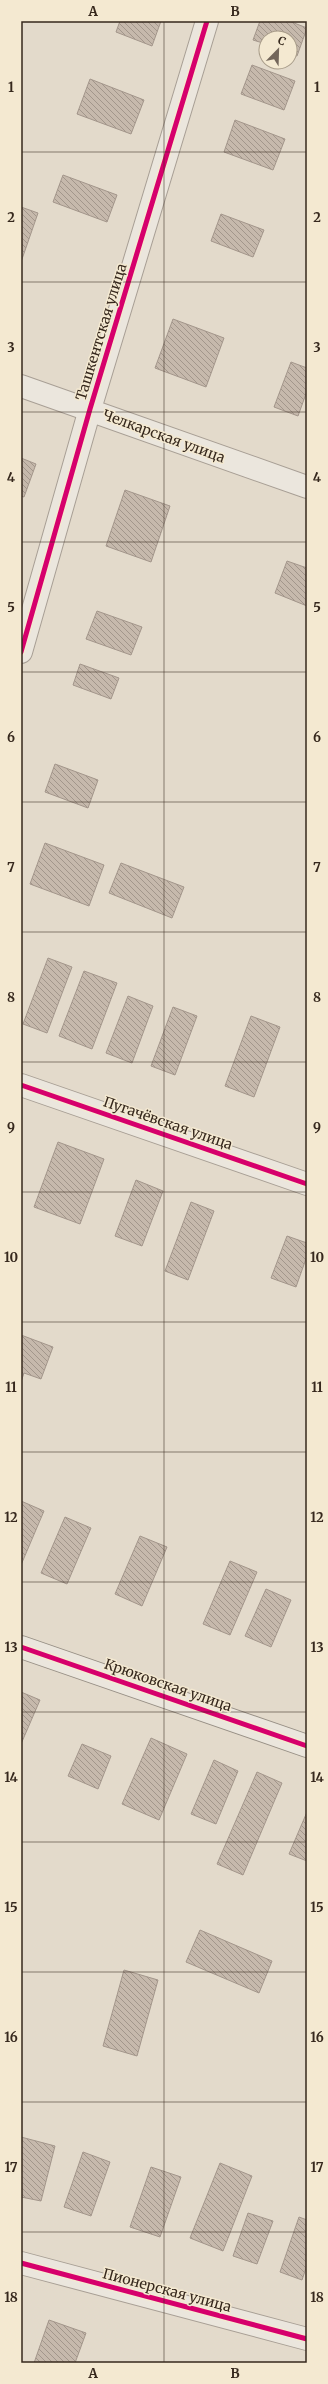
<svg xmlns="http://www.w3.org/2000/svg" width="328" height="2384" viewBox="0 0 328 2384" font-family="Merriweather,serif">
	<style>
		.building { fill: url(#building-back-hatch); stroke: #a3968b }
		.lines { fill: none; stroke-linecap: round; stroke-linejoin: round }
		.street-casing { stroke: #a89f95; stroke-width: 24 }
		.secondary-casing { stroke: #978f85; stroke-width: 24 }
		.street { stroke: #ebe6dd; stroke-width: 22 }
		.secondary { stroke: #ebe6dd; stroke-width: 22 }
		.cycleway-casing { stroke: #f4e9d1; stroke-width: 8 }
		.cycleway { stroke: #d6006c; stroke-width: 5 }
		.grid { fill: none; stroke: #36281d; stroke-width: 1; stroke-opacity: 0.55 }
		.labels { text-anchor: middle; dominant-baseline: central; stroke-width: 3; stroke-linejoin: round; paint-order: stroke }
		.street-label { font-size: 14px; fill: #36281d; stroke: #f4e9d1 }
		.neatline { fill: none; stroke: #36281d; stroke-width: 1.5 }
		.grid-label { font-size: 13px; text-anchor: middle; font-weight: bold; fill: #36281d }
	</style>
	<defs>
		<pattern id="building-back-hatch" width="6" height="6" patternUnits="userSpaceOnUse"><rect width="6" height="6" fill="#c6b9ac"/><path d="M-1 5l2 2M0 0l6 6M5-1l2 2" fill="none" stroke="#a2968b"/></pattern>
	</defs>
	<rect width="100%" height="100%" fill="#e3dacb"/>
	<g class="building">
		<path d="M120,21h41l-9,25 -36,-14z"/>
		<path d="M260,21h29l18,7 -10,28 -7,-2v-16h-24v6l-13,-4z"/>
		<path d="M252,65l43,16 -11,29 -43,-16z"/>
		<path d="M90,79l54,21 -13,34 -54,-20z"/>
		<path d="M235,120l50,19 -12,31 -49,-18z"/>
		<path d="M63,175l54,20 -10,27 -54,-20z"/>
		<path d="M21,207l17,6 -17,49z"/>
		<path d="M221,214l43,16 -11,27 -42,-16z"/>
		<path d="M173,319l51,19 -18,49 -51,-19z"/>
		<path d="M291,362l16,6v23l-9,25 -24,-9z"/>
		<path d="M21,458l15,6 -12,33 -3,-1z"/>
		<path d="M125,490l45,16 -19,56 -45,-16z"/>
		<path d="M287,561l20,7v38l-32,-13z"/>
		<path d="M97,611l45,16 -11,28 -45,-16z"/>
		<path d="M80,664l39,14 -8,21 -38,-14z"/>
		<path d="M55,764l43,16 -10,28 -43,-16z"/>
		<path d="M45,843l59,22 -15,41 -59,-22z"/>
		<path d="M121,863l63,24 -12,31 -63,-25z"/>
		<path d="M48,958l24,9 -25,66 -24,-9z"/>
		<path d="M84,971l33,12 -25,66 -33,-13z"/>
		<path d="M128,996l25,10 -21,57 -26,-10z"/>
		<path d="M173,1007l24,9 -22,59 -24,-9z"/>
		<path d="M251,1016l29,11 -26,70 -29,-11z"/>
		<path d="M58,1142l46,17 -24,65 -46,-17z"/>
		<path d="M136,1180l27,11 -21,55 -27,-10z"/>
		<path d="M191,1202l23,9 -26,69 -23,-9z"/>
		<path d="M287,1236l20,7v13l-11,31 -25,-9z"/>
		<path d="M21,1335l32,12 -12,32 -17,-6 -3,9z"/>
		<path d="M21,1501l23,10 -23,54z"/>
		<path d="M65,1517l26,11 -24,56 -26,-11z"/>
		<path d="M140,1536l27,11 -25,59 -27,-12z"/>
		<path d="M230,1561l27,11 -27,63 -27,-11z"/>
		<path d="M266,1589l25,11 -20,47 -26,-11z"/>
		<path d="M21,1692l19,8 -19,44z"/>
		<path d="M151,1738l36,16 -28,66 -37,-16z"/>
		<path d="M82,1744l29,12 -13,33 -30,-13z"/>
		<path d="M214,1760l24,11 -22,53 -25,-10z"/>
		<path d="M257,1772l25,11 -39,92 -26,-11z"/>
		<path d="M307,1812v49l-18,-7z"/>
		<path d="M200,1930l72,31 -13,32 -73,-31z"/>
		<path d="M124,1970l34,10 -21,76 -34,-10z"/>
		<path d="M21,2137l34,9 -14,55 -20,-4z"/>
		<path d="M83,2152l27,10 -19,54 -27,-9z"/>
		<path d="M220,2163l32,13 -29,75 -33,-13z"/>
		<path d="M151,2167l30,10 -21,60 -30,-10z"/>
		<path d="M248,2213l25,8 -16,43 -24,-8z"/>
		<path d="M299,2217l8,3v45l-5,15 -22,-8z"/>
		<path d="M49,2320l37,13 -11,30h-41z"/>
	</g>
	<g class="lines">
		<defs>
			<g id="street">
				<path d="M21,386l286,101"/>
				<path d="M21,652l69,-243 117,-388"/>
				<path d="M21,1085l286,99"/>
				<path d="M21,2263l286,76"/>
			</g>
			<path id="secondary" d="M21,1647l286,99"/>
		</defs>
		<use href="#street" class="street-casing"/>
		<use href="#secondary" class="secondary-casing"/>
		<use href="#street" class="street"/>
		<use href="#secondary" class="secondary"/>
		<defs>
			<g id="cycleway">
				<path d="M21,652l69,-243 117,-388"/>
				<path d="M21,1085l286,99"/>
				<path d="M21,1647l286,99"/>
				<path d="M21,2263l286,76"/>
			</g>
		</defs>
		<use href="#cycleway" class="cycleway-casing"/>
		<use href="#cycleway" class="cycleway"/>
	</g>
	<path class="grid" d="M164,21v2342M21,152h286M21,282h286M21,412h286M21,542h286M21,672h286M21,802h286M21,932h286M21,1062h286M21,1192h286M21,1322h286M21,1452h286M21,1582h286M21,1712h286M21,1842h286M21,1972h286M21,2102h286M21,2232h286"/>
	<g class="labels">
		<g class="street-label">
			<text transform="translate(101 332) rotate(-73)">Ташкентская улица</text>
			<text transform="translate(164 436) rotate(20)">Челкарская улица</text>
			<text transform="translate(168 1123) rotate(19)">Пугачёвская улица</text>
			<text transform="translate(168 1685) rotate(19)">Крюковская улица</text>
			<text transform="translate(167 2290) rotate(15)">Пионерская улица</text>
		</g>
	</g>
	<rect width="328" height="2384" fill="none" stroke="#f4e9d1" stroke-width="44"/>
	<g transform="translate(278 50) rotate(23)"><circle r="19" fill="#f4e9d1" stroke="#a89c89"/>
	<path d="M0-3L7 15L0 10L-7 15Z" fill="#73665a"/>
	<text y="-6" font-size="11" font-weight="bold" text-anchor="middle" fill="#36281d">С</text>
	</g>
	<rect x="22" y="22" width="284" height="2340" class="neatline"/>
	<g class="grid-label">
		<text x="93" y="16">A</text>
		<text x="235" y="16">B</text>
		<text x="11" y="92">1</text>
		<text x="317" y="92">1</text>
		<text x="11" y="222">2</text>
		<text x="317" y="222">2</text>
		<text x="11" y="352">3</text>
		<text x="317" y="352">3</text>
		<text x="11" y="482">4</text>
		<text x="317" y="482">4</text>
		<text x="11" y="612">5</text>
		<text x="317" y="612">5</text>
		<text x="11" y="742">6</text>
		<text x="317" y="742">6</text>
		<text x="11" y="872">7</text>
		<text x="317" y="872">7</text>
		<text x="11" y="1002">8</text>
		<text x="317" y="1002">8</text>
		<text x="11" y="1132">9</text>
		<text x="317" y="1132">9</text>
		<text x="11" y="1262">10</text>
		<text x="317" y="1262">10</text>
		<text x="11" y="1392">11</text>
		<text x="317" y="1392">11</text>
		<text x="11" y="1522">12</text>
		<text x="317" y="1522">12</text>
		<text x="11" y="1652">13</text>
		<text x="317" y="1652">13</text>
		<text x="11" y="1782">14</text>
		<text x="317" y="1782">14</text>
		<text x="11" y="1912">15</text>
		<text x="317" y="1912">15</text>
		<text x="11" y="2042">16</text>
		<text x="317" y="2042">16</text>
		<text x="11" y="2172">17</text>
		<text x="317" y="2172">17</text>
		<text x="11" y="2302">18</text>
		<text x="317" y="2302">18</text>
		<text x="93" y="2378">A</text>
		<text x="235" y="2378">B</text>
	</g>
</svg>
